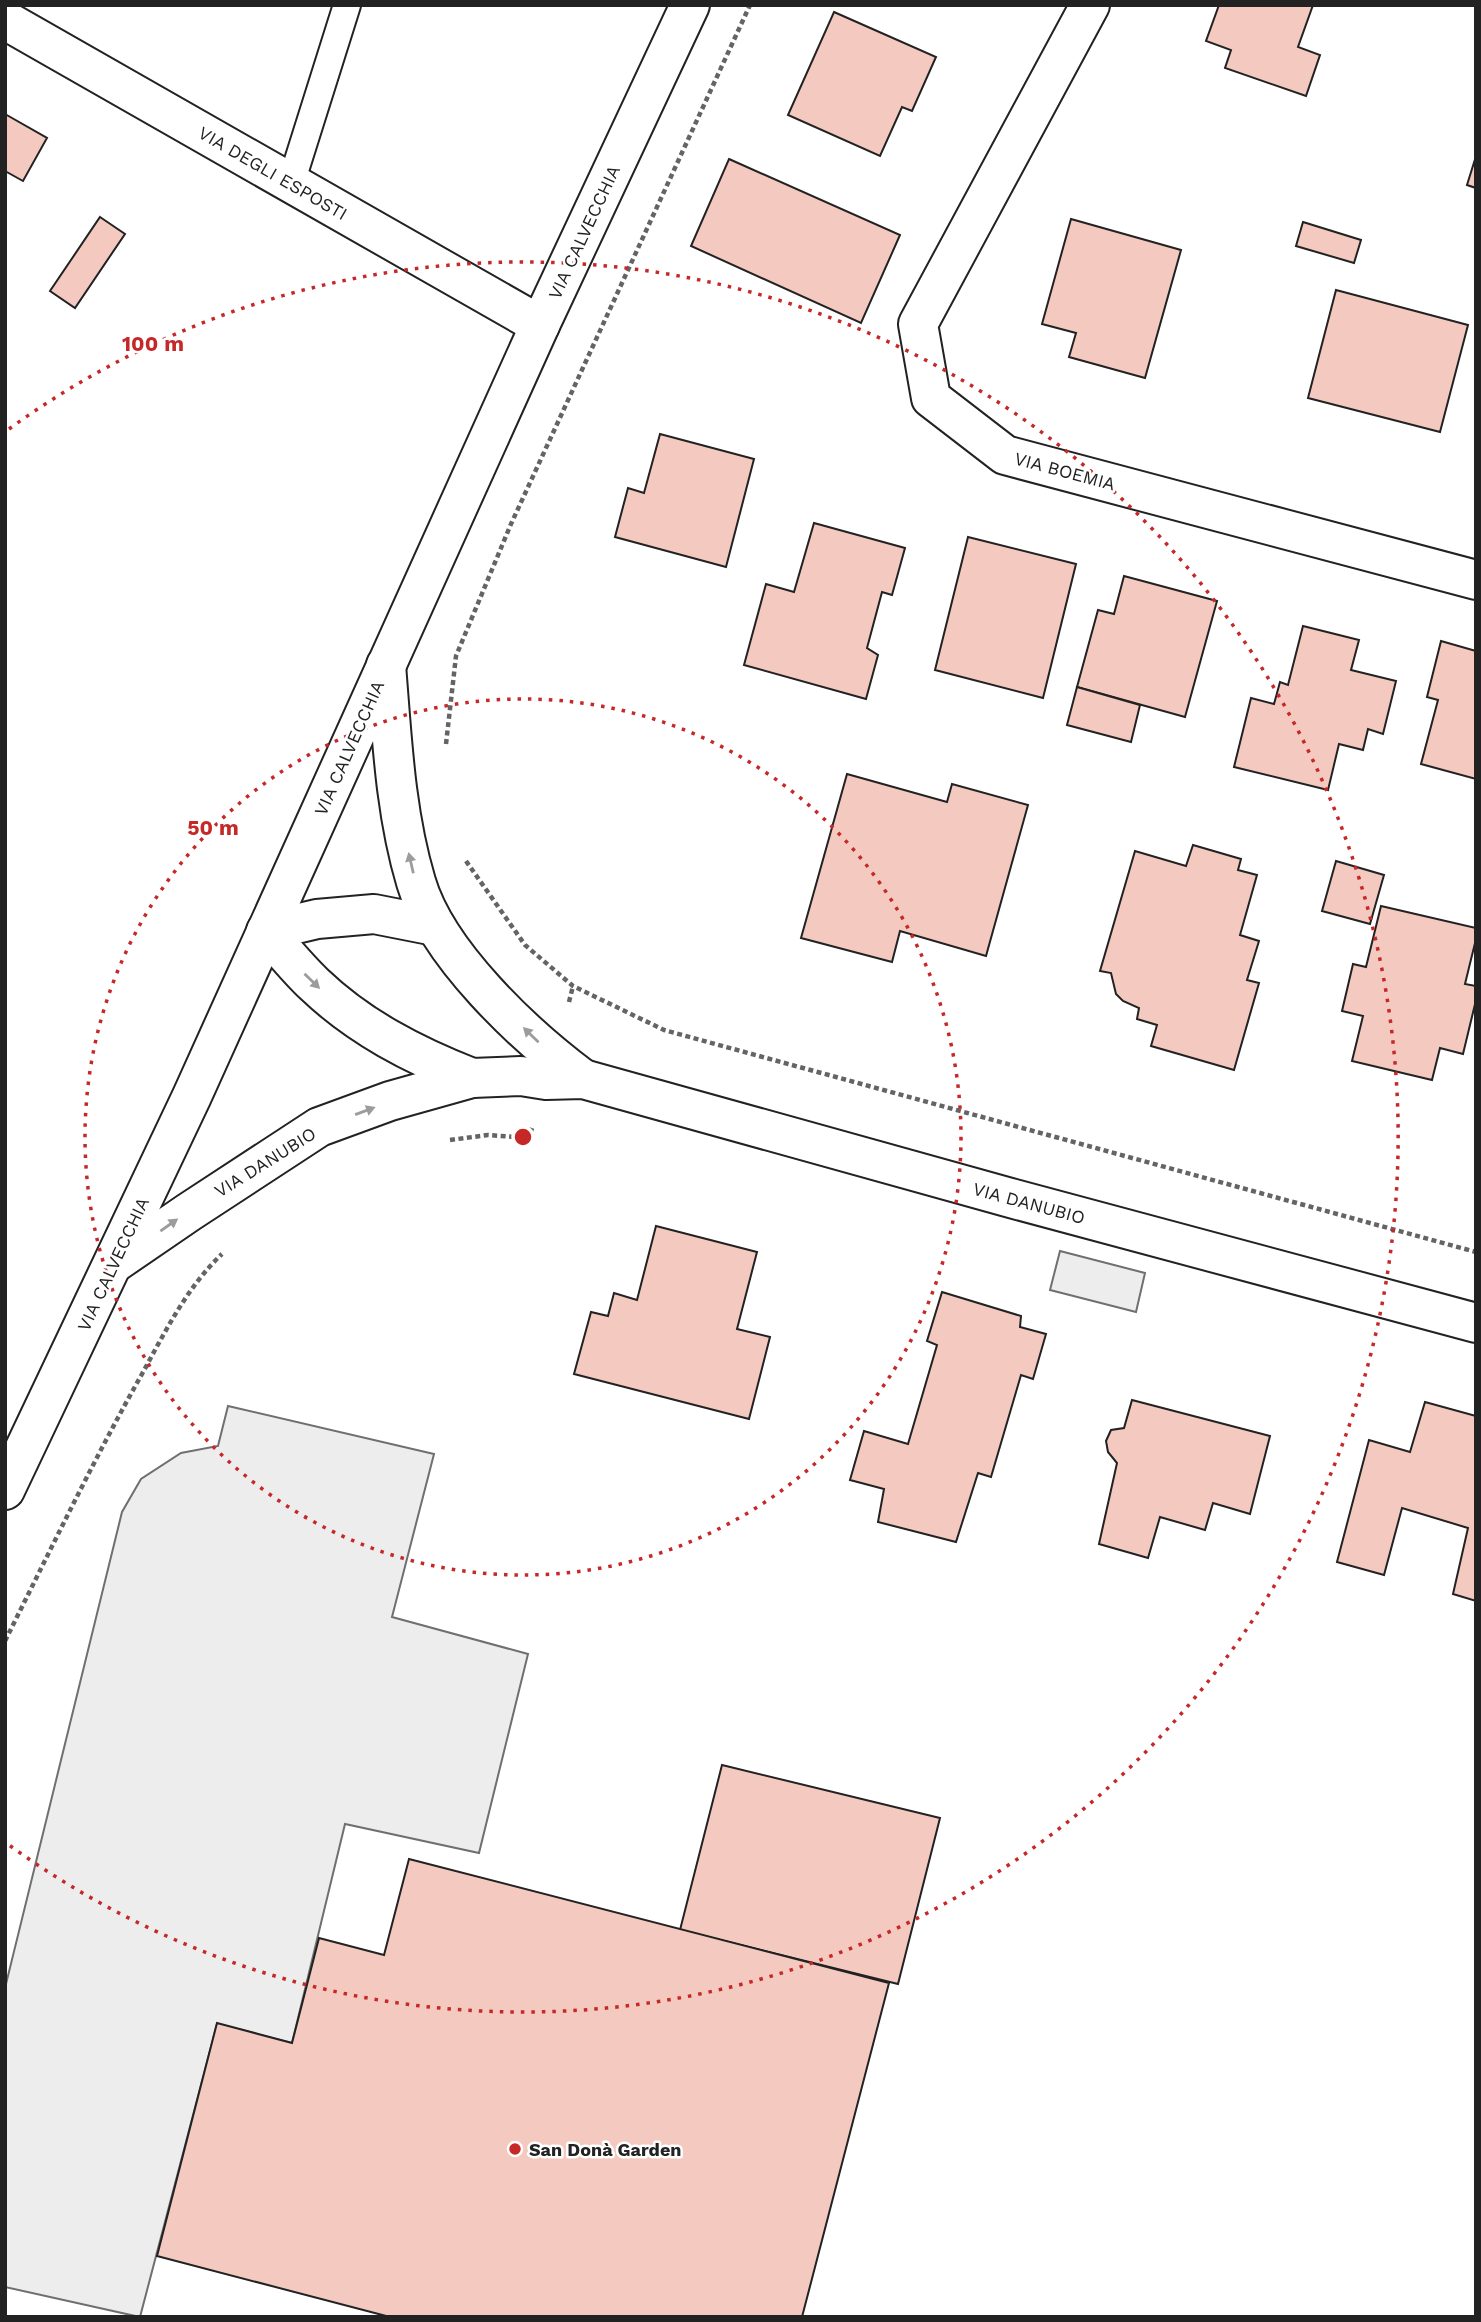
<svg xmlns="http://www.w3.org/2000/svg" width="1481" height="2322" viewBox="0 0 1481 2322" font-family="'Work Sans',sans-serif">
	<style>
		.parking { fill: #ededed; stroke: #6f6f6f; stroke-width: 2 }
		.building { fill: #f3c9c0; stroke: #222; stroke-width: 2 }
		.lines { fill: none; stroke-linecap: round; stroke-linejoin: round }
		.service-casing { stroke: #222; stroke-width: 30 }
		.minor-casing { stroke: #222; stroke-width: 42 }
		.primary-casing { stroke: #222; stroke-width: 42 }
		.path { stroke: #646464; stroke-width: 4.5; stroke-dasharray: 5 3.5; stroke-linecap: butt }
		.service { stroke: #fff; stroke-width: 26 }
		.minor { stroke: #fff; stroke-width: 38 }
		.primary { stroke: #fff; stroke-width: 38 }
		.oneway { fill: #9c9c9c }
		.ring { fill: none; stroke: #c62828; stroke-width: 3.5; stroke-dasharray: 3.5 7 }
		.poi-dot { fill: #c62828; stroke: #fff; stroke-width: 2.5 }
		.labels { text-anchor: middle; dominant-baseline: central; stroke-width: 5; stroke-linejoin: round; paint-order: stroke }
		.street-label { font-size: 18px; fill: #222; stroke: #fff }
		.poi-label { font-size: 18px; font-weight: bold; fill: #222; stroke: #fff; text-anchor: start }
		.centre { fill: #c62828; stroke: #fff; stroke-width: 3.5 }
		.ring-label { font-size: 21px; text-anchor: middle; font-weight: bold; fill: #c62828; stroke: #fff; stroke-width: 5; stroke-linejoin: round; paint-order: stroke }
	</style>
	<rect width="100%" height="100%" fill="#fff"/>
	<g class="parking">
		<path d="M1060,1251l85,22 -9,39 -86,-22z"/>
		<path d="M228,1406l206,48 -42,163 136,37 -49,199 -134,-29 -53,219 -75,-19 -77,293 -135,-30v-299l117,-476 19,-33 40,-26 37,-7z"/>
	</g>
	<g class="building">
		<path d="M1219,5h94l-15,42 22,8 -14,41 -81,-28 6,-18 -25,-9z"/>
		<path d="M834,12l102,45 -24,54 -10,-4 -22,49 -92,-41z"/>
		<path d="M5,114l42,24 -24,43 -18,-10z"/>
		<path d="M1476,156v32l-9,-3z"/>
		<path d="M729,159l171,76 -39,88 -170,-77z"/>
		<path d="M100,217l25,17 -50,74 -25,-17z"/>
		<path d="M1071,219l110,31 -36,128 -76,-21 7,-24 -34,-9z"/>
		<path d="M1303,222l58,18 -7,23 -58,-17z"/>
		<path d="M1336,290l132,35 -28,107 -132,-34z"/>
		<path d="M660,434l94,25 -28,108 -111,-30 13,-49 16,5z"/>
		<path d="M814,523l91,25 -13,47 -10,-3 -15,56 11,7 -12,44 -122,-34 22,-81 28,8z"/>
		<path d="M968,537l108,27 -33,134 -108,-28z"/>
		<path d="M1124,576l93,25 -32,116 -108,-30 21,-77 16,4z"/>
		<path d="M1303,626l56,14 -8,30 45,11 -13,53 -15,-5 -5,21 -24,-6 -11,46 -94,-23 17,-69 23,6 6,-22 8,3z"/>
		<path d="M1441,641l35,10v128l-55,-15 17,-64 -11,-3z"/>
		<path d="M1077,687l63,18 -9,37 -64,-17z"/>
		<path d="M847,774l100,28 5,-18 76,21 -42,151 -86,-25 -8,31 -91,-24z"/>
		<path d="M1193,845l48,14 -3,11 19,5 -17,60 19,6 -12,39 12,3 -25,87 -83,-24 6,-21 -20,-6 2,-11 -16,-7 -7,-7 -5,-21 -11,-2 35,-120 51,15z"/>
		<path d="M1336,861l48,14 -14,49 -48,-13z"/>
		<path d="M1381,906l95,22v11l-11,45 11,2v14l-13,54 -23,-6 -8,32 -80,-19 11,-45 -21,-5 11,-47 13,3z"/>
		<path d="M656,1226l101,26 -20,77 33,8 -21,82 -175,-45 17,-62 17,4 6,-23 23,7z"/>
		<path d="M942,1292l79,24 -1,11 26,7 -13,45 -12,-4 -30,102 -13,-4 -22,69 -78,-20 6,-33 -34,-9 14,-49 44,13 29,-99 -10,-4z"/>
		<path d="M1132,1400l138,36 -20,78 -37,-11 -8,27 -45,-13 -12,41 -49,-14 18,-81 -9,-11 -2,-11 5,-11 13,-2z"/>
		<path d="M1425,1402l51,14v185l-23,-7 15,-66 -66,-20 -18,67 -47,-13 32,-122 41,12z"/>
		<path d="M722,1765l218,53 -42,166 -218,-54z"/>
		<path d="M409,1859l480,124 -87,334h-412l-233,-61 60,-233 75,20 27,-105 65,17z"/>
	</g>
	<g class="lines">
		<defs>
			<path id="service" d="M291,183l56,-178"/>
			<g id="minor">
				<path d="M1090,5l-172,319 13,74 74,57 471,125"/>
				<path d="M5,20l535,305"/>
				<path d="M386,665c6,73 9,147 30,217 21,72 108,153 167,197"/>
				<path d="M435,926l-61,-12 -57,5 -51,12c16,18 31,37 48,53 45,43 99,71 158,94"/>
				<path d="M113,1264l76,-52 130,-85 71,-26 82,-23 49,-2 25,4 37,-1 424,118 469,126"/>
			</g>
			<path id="primary" d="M5,1490l187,-394 348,-771 150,-320"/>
		</defs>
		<use href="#service" class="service-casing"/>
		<use href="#minor" class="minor-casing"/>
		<use href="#primary" class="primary-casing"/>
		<g class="path">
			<path d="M446,744l10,-88 55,-132 239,-519"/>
			<path d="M466,861l59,84 48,41 91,44 812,222"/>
			<path d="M569,1002l4,-16"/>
			<path d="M450,1140l38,-5 41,3 3,-10"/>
			<path d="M5,1641c45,-90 88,-180 137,-267 23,-42 45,-87 80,-120"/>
		</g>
		<use href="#service" class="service"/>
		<use href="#minor" class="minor"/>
		<use href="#primary" class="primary"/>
	</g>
	<defs><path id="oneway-solid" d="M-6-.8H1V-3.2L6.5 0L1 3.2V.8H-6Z" transform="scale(1.75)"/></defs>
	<g class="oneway">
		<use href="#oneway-solid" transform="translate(411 863) rotate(-103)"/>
		<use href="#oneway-solid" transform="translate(312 981) rotate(44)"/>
		<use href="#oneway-solid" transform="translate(531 1035) rotate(-136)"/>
		<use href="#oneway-solid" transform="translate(365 1111) rotate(-20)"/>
		<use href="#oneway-solid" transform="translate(169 1225) rotate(-35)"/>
	</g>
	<g class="ring">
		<circle cx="523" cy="1137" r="438"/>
		<path d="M9 429A875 875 0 1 1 9 1845"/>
	</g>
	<circle class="poi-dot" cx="515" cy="2149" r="7"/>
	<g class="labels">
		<g class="street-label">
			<text transform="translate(273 173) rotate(30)">VIA DEGLI ESPOSTI</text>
			<text transform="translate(584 232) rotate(-65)">VIA CALVECCHIA</text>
			<text transform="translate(1065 471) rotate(15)">VIA BOEMIA</text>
			<text transform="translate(349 748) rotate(-66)">VIA CALVECCHIA</text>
			<text transform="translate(265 1162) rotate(-32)">VIA DANUBIO</text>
			<text transform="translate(1029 1203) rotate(15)">VIA DANUBIO</text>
			<text transform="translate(113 1264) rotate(-65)">VIA CALVECCHIA</text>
		</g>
		<g class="poi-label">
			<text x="529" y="2149">San Donà Garden</text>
		</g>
	</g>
	<circle cx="523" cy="1137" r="10" class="centre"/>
	<g class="ring-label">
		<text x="153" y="351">100 m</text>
		<text x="213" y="835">50 m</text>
	</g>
	<rect width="1481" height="2322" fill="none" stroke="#222222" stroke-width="14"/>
</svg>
